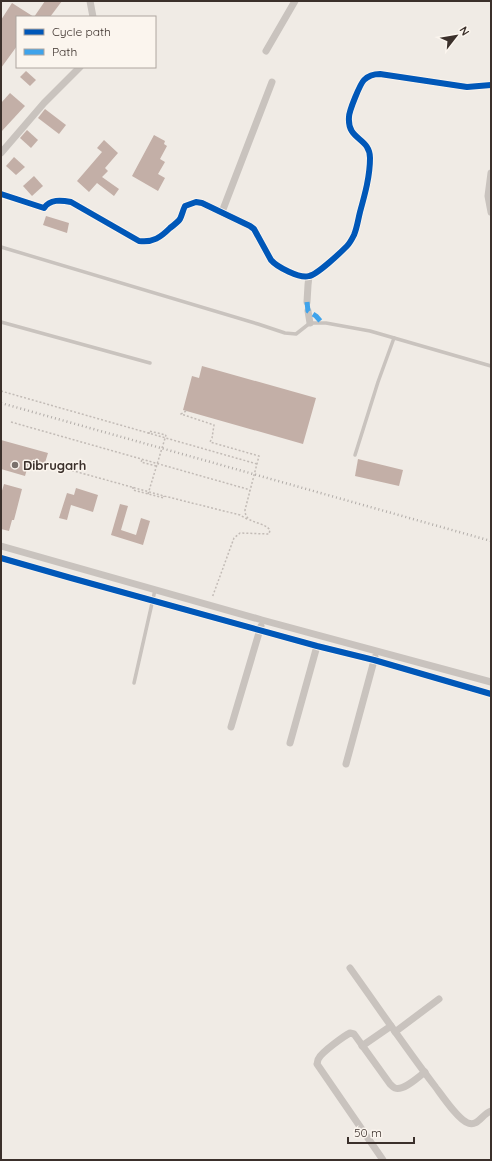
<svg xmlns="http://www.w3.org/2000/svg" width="492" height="1161" viewBox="0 0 492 1161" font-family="Quicksand,sans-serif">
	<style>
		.building { fill: #c3afa7 }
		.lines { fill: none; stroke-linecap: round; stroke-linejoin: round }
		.path { stroke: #c2bbb6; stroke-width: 1.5; stroke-dasharray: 2 2; stroke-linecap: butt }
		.service { stroke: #c9c3be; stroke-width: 3.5 }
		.minor { stroke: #c9c3be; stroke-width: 7 }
		.rail { stroke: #b1aca8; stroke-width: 2.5; stroke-dasharray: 1 3; stroke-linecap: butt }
		.path-bridge { stroke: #c2bbb6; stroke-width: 1.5; stroke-dasharray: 2 2; stroke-linecap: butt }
		.quiet { stroke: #3fa3eb; stroke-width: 5; stroke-dasharray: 10 5; stroke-linecap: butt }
		.cycleway-casing { stroke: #fbf5ee; stroke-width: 8 }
		.cycleway { stroke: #0057b8; stroke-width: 6 }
		.poi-dot { fill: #7a716c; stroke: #fbf5ee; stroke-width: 1.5 }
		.labels { text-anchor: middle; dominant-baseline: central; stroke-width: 3; stroke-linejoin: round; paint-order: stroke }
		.poi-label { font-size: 13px; font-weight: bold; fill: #3b302b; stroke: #fbf5ee; text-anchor: start }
	</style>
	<rect width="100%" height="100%" fill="#f0ebe5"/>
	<g class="building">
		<path d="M45,1h17l-12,16h-33v29l-16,22v-48l11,-17 22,14z"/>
		<path d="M26,71l10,9 -6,6 -10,-9z"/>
		<path d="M10,93l15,13 -24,26v-29z"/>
		<path d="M45,109l21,16 -7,9 -21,-16z"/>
		<path d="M27,130l11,10 -7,8 -11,-10z"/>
		<path d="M154,135l11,6 -1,3 3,2 -7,13 5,3 -7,12 7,4 -7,13 -26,-15z"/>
		<path d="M104,140l14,13 -13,15 3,3 -6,6 17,12 -5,7 -17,-13 -8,9 -12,-11 25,-29 -5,-4z"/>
		<path d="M14,157l11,10 -9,8 -10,-9z"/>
		<path d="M34,176l9,10 -11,10 -9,-10z"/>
		<path d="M46,216l23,7 -2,10 -24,-8z"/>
		<path d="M202,366l114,32 -13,46 -120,-34 9,-34 7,2z"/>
		<path d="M1,440l47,13 -4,13 -15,-4 -4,14 -24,-7z"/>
		<path d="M358,459l45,11 -4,16 -44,-10z"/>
		<path d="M4,484l18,5 -8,31h-2l-3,11 -8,-2v-35z"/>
		<path d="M76,488l22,7 -5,17 -22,-7 -4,15 -8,-2 8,-25 7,2z"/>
		<path d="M120,504l8,2 -7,24 15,5 5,-17 9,3 -7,24 -32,-10z"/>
	</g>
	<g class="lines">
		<g class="path">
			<path d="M1,391l256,73"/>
			<path d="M186,411l-5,3 33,11 -2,13 -2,4 49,14 -14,54c0,15 17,10 25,20l-1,4 -29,-1 -6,5 -22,60"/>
			<path d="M11,422l236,67 3,2"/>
			<path d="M149,434v-3l17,4"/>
			<path d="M142,460l-1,2 15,4"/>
			<path d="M45,463l119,33 76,19 7,4"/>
			<path d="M133,487v3l31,8v-2"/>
		</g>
		<g class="service">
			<path d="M1,247l257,77 27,9 11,1 14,-11h16l44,8 121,35"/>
			<path d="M1,322l149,41"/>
			<path d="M355,455l23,-73 16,-44"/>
			<path d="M134,683l21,-93"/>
		</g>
		<g class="minor">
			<path d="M90,1l3,16"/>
			<path d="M266,51l29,-50"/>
			<path d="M1,153l43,-50 36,-36"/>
			<path d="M491,173l-3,23 3,16"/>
			<path d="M1,194l43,14c6,-9 17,-8 27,-6l68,39c14,2 22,-4 31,-13 4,-3 8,-6 10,-9 2,-4 3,-9 5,-13l11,-4 6,1 48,23 4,3 17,31c6,7 29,19 38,16 8,-1 32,-24 38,-30 3,-3 5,-7 7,-11 3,-7 4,-15 6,-23 5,-18 10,-36 10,-54 0,-21 -23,-17 -21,-41 0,-6 11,-33 15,-37 4,-4 11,-6 16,-6l87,13 24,-2"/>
			<path d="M222,212l50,-130"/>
			<path d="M307,302l1,-17 1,-9"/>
			<path d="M308,311l2,12"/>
			<path d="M1,546l261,74 229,62"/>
			<path d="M1,558l70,20 246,68 57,14 117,34"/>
			<path d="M231,727l30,-101"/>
			<path d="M290,743l27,-97"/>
			<path d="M346,764l29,-107"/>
			<path d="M350,968c28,39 55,79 84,117 7,9 24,35 34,38 10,4 14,-9 23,-12"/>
			<path d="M395,1032l44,-33"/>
			<path d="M362,1046l29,-20"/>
			<path d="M383,1160l-66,-96c1,-2 0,-4 2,-6 3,-6 25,-22 31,-25l4,1 36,50c1,1 4,4 5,4 9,3 23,-11 30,-16"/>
		</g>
		<path class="rail" d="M1,403l490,138"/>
		<path class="path-bridge" d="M148,494l18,-59"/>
		<path class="quiet" d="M307,302l1,9 8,5 6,7"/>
		<defs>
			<g id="cycleway">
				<path d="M1,194l43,14c6,-9 17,-8 27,-6l68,39c14,2 22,-4 31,-13 4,-3 8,-6 10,-9 2,-4 3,-9 5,-13l11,-4 6,1 48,23 4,3 17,31c6,7 29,19 38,16 8,-1 32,-24 38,-30 3,-3 5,-7 7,-11 3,-7 4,-15 6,-23 5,-18 10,-36 10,-54 0,-21 -23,-17 -21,-41 0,-6 11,-33 15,-37 4,-4 11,-6 16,-6l87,13 24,-2"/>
				<path d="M1,558l70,20 246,68 57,14 117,34"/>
			</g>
		</defs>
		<use href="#cycleway" class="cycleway-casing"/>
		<use href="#cycleway" class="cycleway"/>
	</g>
	<circle class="poi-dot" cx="15" cy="465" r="4"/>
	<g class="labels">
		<g class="poi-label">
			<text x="23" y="465">Dibrugarh</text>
		</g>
	</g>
	<rect width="492" height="1161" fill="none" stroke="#3b302b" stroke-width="4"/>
	<rect x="16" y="16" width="140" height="52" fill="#fbf5ee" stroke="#aea6a0"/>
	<rect x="24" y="29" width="20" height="6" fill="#0057b8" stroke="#aea6a0"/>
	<text x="52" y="36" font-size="12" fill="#3b302b">Cycle path</text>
	<rect x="24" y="49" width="20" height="6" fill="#3fa3eb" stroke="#aea6a0"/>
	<text x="52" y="56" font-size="12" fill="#3b302b">Path</text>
	<g transform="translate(456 36) rotate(59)" stroke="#fbf5ee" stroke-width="3" paint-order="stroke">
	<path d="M0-3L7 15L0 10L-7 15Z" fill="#3b302b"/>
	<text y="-6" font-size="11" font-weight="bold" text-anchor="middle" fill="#3b302b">N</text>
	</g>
	<path d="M348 1137v6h66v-6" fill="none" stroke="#3b302b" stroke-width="2"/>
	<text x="354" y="1137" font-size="12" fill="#3b302b" stroke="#fbf5ee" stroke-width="3" paint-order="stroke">50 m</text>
</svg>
